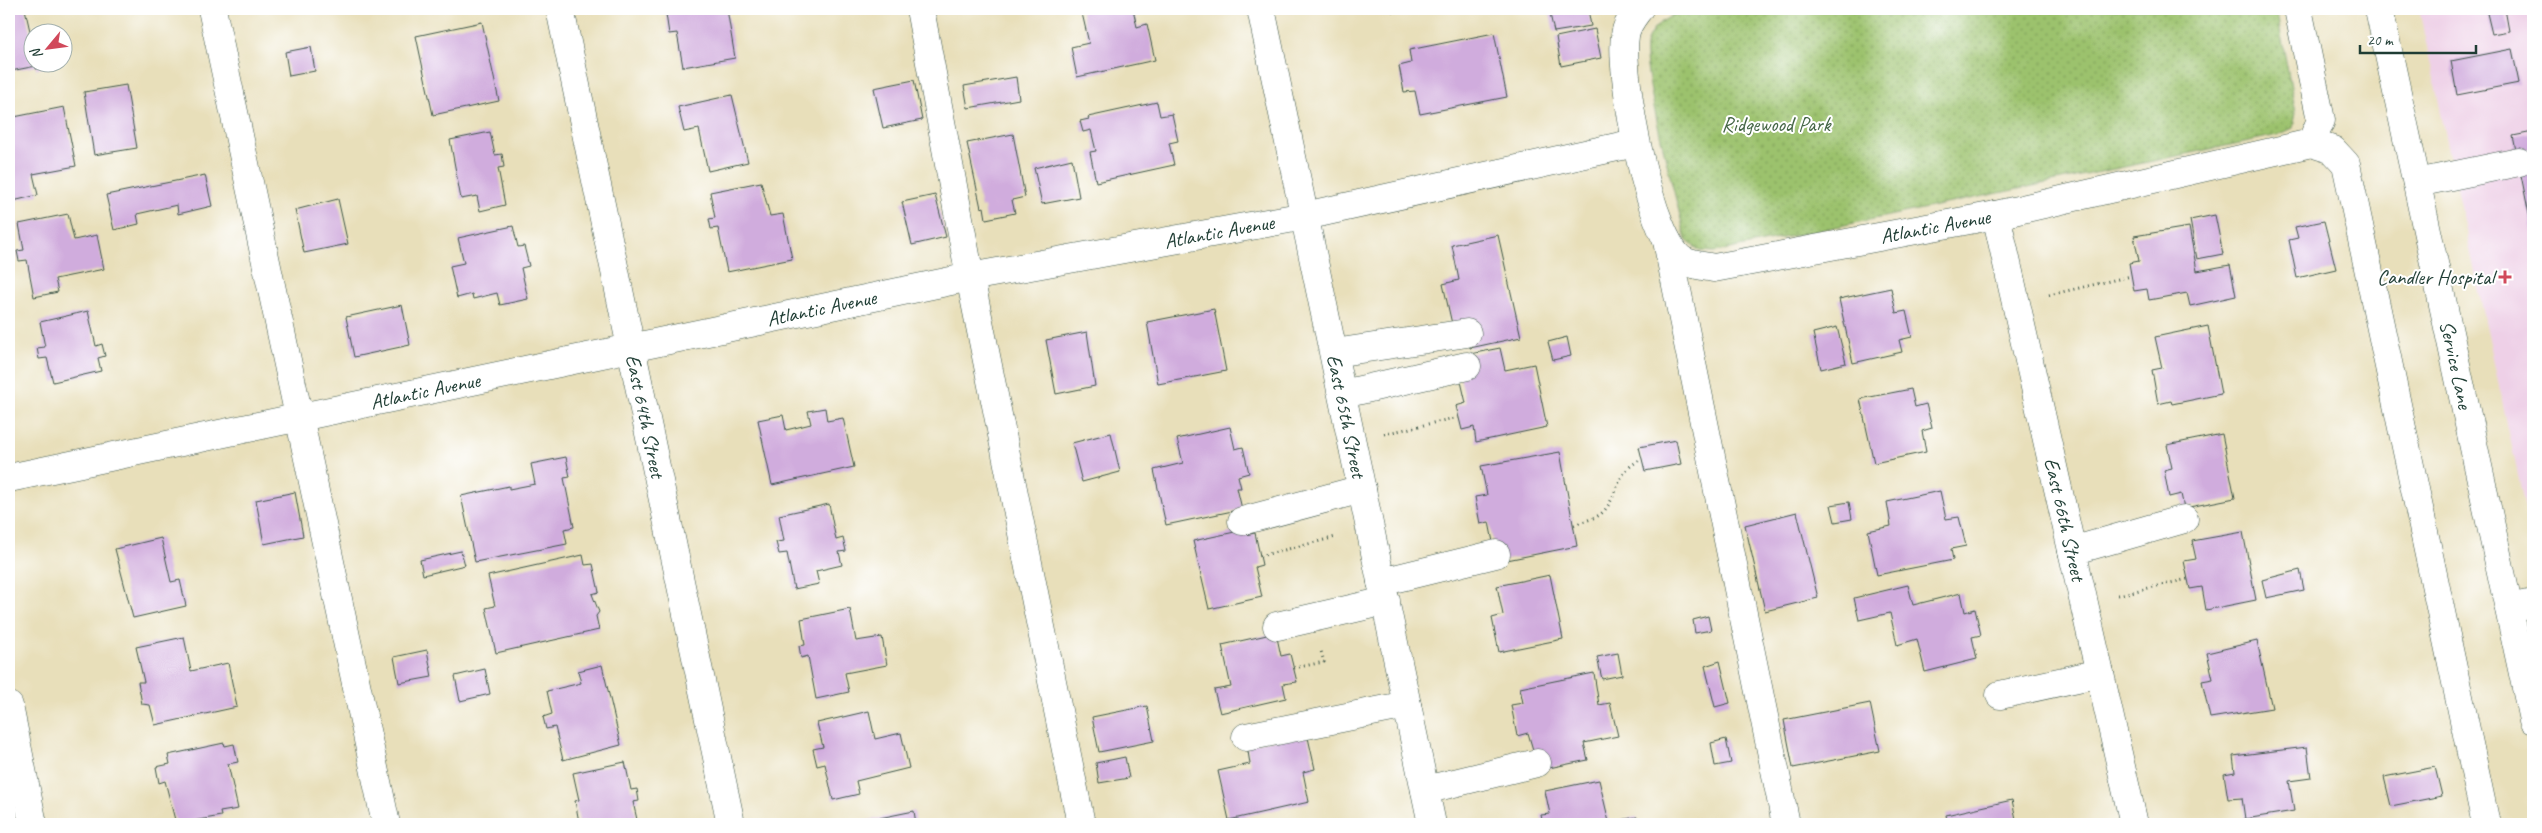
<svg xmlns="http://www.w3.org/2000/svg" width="2542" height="833" viewBox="0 0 2542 833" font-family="Caveat,sans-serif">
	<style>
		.built { fill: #eed0e7 }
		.park { fill: url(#park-dots); stroke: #5e8050 }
		.building { fill: #d0acdd }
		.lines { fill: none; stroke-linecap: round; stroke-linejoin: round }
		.minor-casing { stroke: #3d5548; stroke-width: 29 }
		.path { stroke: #3d5548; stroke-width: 3; stroke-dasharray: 1 4; stroke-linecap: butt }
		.minor { stroke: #fff; stroke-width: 28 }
		.poi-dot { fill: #d1495b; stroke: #fff; stroke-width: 2 }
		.labels { text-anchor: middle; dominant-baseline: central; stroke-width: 4; stroke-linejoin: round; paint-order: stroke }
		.park-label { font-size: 21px; fill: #446545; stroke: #fff }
		.street-label { font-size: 21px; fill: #1f3d34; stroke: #fff }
		.poi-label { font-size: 21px; fill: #1f3d34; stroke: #fff; text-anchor: end }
	</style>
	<defs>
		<pattern id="park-dots" width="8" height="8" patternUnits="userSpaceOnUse" patternTransform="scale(1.25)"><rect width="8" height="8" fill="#9cc26d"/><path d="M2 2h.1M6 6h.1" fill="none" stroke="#7f9f5a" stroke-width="1.8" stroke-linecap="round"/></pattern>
	</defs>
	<rect width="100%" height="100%" fill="#fff"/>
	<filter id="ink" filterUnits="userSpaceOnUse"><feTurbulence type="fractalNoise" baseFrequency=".02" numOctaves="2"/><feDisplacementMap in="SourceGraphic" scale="10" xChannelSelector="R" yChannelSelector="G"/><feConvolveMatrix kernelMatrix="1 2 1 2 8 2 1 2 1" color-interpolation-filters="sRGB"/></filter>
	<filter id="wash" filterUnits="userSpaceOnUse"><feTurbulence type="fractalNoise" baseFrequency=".0096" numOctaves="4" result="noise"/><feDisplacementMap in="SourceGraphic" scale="20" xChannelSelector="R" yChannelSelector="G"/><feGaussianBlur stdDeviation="1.12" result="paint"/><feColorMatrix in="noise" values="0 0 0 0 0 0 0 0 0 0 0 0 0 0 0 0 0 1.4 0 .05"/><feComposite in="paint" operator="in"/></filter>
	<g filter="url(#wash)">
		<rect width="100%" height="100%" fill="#e8dfba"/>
		<path class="built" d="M2419,9h114v537z"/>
		<path class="park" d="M1695,9h581l20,104 -3,15 -15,7 -563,117 -15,-1 -14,-11c-7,-31 -48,-179 -39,-199 8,-20 27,-28 48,-32z"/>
		<g id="blocks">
			<g class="building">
				<path d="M9,9h16l7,31v22h25v3l-21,4v-3l-25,5 3,13 -5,1z"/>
				<path d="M673,9h54l8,49 -52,9 -6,-34 -8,1 -3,-20 7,-2z"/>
				<path d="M1081,9h52l4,18 10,-3 8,36 -78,17 -6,-30 18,-4z"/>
				<path d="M1391,9h13v1l-12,2z"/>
				<path d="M1580,9h8l3,17 -37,6 -4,-18z"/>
				<path d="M2486,9h19l4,22 -17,3z"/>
				<path d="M482,22l17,79 -66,14 -17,-79z"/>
				<path d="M1595,29l6,29 -40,8 -5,-29z"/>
				<path d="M1494,33l13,64 -87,17 -5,-23 -11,1 -5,-26 12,-3 -2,-13z"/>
				<path d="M311,47l4,24 -26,5 -4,-24z"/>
				<path d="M2512,49l7,34 -62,12 -6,-34z"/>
				<path d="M1016,77l3,22 -51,9 -4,-22z"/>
				<path d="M914,80l8,40 -39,8 -9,-40z"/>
				<path d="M126,85l11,63 -43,7 -10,-63z"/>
				<path d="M732,95l16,67 -40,9 -9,-42 -15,3 -6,-25z"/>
				<path d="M1157,102l3,14 12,-2 6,27 -9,2 5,22 -78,17 -6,-30 6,-1 -5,-21 -8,2 -3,-11 9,-2 -1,-2z"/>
				<path d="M64,107l12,59 -43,8 5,21 -25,6 -4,-20v-63z"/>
				<path d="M490,132l5,23 7,-1 2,13 -6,1 7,37 -25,6 -3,-15 -16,3 -11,-59z"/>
				<path d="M2533,132v97h-1l-19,-93z"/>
				<path d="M1013,134l12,63 -13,3 3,13 -29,6 -2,-12 -3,1 -14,-65z"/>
				<path d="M1072,159l7,38 -37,7 -8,-36z"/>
				<path d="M205,175l7,31 -34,8 -1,-9 -40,9 2,10 -25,6 -8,-35z"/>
				<path d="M761,182l9,34 13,-2 9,45 -65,13 -9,-44 -7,1 -2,-10 6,-1 -5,-26z"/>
				<path d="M935,195l11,42 -34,8 -10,-43z"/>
				<path d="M338,199l10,45 -44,9 -9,-43z"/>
				<path d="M68,214l6,26 23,-5 7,34 -49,10 3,13 -24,5 -7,-37 -8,1 -2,-10 7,-1 -5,-26z"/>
				<path d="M2215,215l8,39 -26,5 -7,-39z"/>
				<path d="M2324,221l12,48 -39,9 -8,-38 9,-2 -3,-11z"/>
				<path d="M513,226l5,21 6,-1 5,20 -8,2 7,31 -28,6 -3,-12 -24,6 -1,-5 -15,4 -7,-32 14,-3 -6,-25z"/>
				<path d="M2189,227l8,44 33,-6 6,31 -46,10 -3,-13 -38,7 -2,-11 -13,2 -5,-28 10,-2 -5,-25z"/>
				<path d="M1498,235l23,102 -51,11 -5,-26 -13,2 -9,-40 16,-4 -7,-35z"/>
				<path d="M1891,288l5,25 10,-2 6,26 -13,3 3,12 -49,11 -14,-64z"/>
				<path d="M402,305l8,40 -56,12 -8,-40z"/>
				<path d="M1214,309l12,62 -68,13 -11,-62z"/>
				<path d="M88,311l8,35 6,-2 3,12 -7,2 3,13 -48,11 -6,-24 -8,1 -2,-11 8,-1 -5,-25z"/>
				<path d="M2208,326l13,68 -49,10 -1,-3 -13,3 -6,-34 10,-2 -7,-31z"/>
				<path d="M1837,327l9,36 -25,6 -8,-36z"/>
				<path d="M1087,332l8,54 -39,8 -10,-54z"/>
				<path d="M1567,337l4,19 -18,4 -5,-18z"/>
				<path d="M1500,348l5,22 29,-6 13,63 -71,15 -2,-15 -12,3 -6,-24 10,-3 -6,-26 5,-22z"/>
				<path d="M1911,389l4,18 11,-3 6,24 -10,3 4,21 -52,11 -14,-64z"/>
				<path d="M825,408l2,13 16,-3 11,49 -82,18 -14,-65 25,-5 3,15 25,-6 -3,-13z"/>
				<path d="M1230,427l5,22 8,-2 6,26 -11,3 3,12h-4l5,21 -76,16 -12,-55 29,-7 -6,-24z"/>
				<path d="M1111,433l9,39 -38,10 -10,-39z"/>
				<path d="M2222,434l13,64 -51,10 -3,-14 -12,3 -5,-27 8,-2 -5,-23z"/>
				<path d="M1676,440l5,24 -36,7 -6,-24z"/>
				<path d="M1560,452l17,94 -80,16 -8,-40 -9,2 -5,-27 12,-2 -6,-29z"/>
				<path d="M566,457l4,20 -6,1 10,49 -10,2 3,15 -92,18 -14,-66 48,-10v3l26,-5 -4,-20z"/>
				<path d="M1940,491l6,28 13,-2 7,29 -15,3 2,11 -76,15 -9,-44 23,-5 -4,-24z"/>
				<path d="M295,492l8,44 -39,8 -8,-44z"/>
				<path d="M1849,502l3,17 -17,3 -4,-17z"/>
				<path d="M829,504l7,36 7,-2 3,13 -7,1 3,13 -26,6 3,13 -25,5 -7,-36 -8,1 -3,-12 8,-1 -5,-26z"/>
				<path d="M1797,512l21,86 -53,13 -20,-86z"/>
				<path d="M1244,530l1,5 10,-2 7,32 -7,2 7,30 -53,12 -16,-68z"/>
				<path d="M2243,532l13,68 -50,10 -4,-23 -12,2 -6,-28 12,-2 -4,-18z"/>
				<path d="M161,538l10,44 9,-2 6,26 -53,12 -18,-69z"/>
				<path d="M461,551l4,14 -42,10 -3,-15z"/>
				<path d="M583,555l2,10 8,-1 6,28 -7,2 7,18 -3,4 3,14 -103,23 -10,-45 9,-2 -7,-30z"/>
				<path d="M2300,570l4,20 -38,8 -4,-18z"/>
				<path d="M1550,575l13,64 -64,13 -7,-34 11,-3 -6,-29z"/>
				<path d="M1908,585l5,20 48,-12 4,19 10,-3 6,26 -9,2 5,22 -52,13 -8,-33 -20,6 -7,-32 -31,7 -5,-22z"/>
				<path d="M850,609l6,32 26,-4 5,28 -42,8 4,19 -33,7 -8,-43 -7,2 -2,-12 6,-1 -4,-26z"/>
				<path d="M1708,616l3,14 -16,3 -2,-13z"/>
				<path d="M1276,633l5,23 9,-2 7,28 -14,2 3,14 -66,15 -6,-23 17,-3 -9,-42z"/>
				<path d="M184,637l7,34 37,-8 9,44 -82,18 -5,-20 -8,-1 -4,-22h6l-8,-35z"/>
				<path d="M2257,641l15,67 -62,10 -8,-37 11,-2 -6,-26z"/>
				<path d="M427,650l5,27 -33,6 -5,-26z"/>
				<path d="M1618,653l4,22 -20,4 -5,-22z"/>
				<path d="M1720,661l10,42 -15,4 -10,-41z"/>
				<path d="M602,665l19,80 -58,15 -8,-33 -9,2 -3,-12 9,-3 -5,-23 34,-8 -3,-12z"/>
				<path d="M485,669l5,25 -30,7 -5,-25z"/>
				<path d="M1594,673l5,32 11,-2 8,33 -34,7 4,17 -49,10 -11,-37 -11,3 -6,-31 12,-2 -3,-15z"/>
				<path d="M1870,703l10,48 -87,17 -9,-48z"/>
				<path d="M1147,706l7,35 -55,11 -7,-35z"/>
				<path d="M869,711l6,28 26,-6 8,35 -53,13 3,13 -26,6 -8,-36 -8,2 -4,-17 10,-2 -6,-24z"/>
				<path d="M1307,733l8,36 -12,3 6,30 -80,18 -11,-49 32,-7 -3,-19z"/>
				<path d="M1726,739l5,24 -16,3 -4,-23z"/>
				<path d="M224,743l1,3 9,-2 4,18 -10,2 10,45 -18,3 1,4 -45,8 -11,-43 -6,2 -3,-16 14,-3 -2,-9z"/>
				<path d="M2307,747l4,31 -22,3 5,30 -49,8 -3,-21 -14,1 -4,-25 11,-2 -2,-16z"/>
				<path d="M1125,757l4,21 -30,5 -3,-20z"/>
				<path d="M625,762l6,28 6,-1 2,12 -6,1 5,22h-53v-3l-6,1 -4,-21 4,-1 -6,-27z"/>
				<path d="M2435,767l7,29 -51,10 -7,-29z"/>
				<path d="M1599,780l10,42 28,-5 1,7h-95l-2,-9 9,-1 -5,-23z"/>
				<path d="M2012,800l5,24h-69l-2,-9z"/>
				<path d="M914,811l2,13h-61v-1z"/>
			</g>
		</g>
	</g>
	<g filter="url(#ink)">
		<use href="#blocks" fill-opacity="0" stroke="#3d5548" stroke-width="1"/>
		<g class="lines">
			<defs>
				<g id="minor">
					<path d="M212,9l174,815"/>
					<path id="s1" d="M560,9l171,815"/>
					<path d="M920,9l50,268 111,547"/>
					<path id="s2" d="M1261,9l171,815"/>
					<path id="s3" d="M1639,9c-6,8 -13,16 -14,27 -6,38 25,208 59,225 8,4 21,5 30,7l282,-53 315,-72"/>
					<path d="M2298,9l23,111 -10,23"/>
					<path id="s4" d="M2379,9l154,711"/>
					<path d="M2311,143l22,7 13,14 140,660"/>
					<path d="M2417,183l102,-21"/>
					<path id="s5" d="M1996,215l138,609"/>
					<path d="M1667,241l119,583"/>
					<path d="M1334,353l133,-20"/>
					<path d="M1343,394l124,-28"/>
					<path id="s6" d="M9,478l961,-201 335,-61 330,-73"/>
					<path d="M1242,521l120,-32"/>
					<path d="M2072,551l112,-32"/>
					<path d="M1381,582l115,-28"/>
					<path d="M2509,608l24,-5"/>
					<path d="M1277,626l109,-25"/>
					<path d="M2000,695l100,-22"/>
					<path d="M9,706l24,118"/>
					<path d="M1246,737l161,-32"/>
					<path d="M1425,790l112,-27"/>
				</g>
			</defs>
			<use href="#minor" class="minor-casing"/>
			<g class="path">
				<path d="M2049,295l82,-19"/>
				<path d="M1384,434l75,-17"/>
				<path d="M1574,525c9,-4 22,-6 29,-13 17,-18 11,-40 39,-53"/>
				<path d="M1260,556l76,-19"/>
				<path d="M2118,595l70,-16"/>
				<path d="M1294,668l30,-6 -3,-11"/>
			</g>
			<use href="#minor" class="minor"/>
		</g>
	</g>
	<path class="poi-dot" d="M2502.5 269.5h5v5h5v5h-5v5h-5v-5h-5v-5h5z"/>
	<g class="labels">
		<g class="park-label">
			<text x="1776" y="124">Ridgewood Park</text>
		</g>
		<g class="street-label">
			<text stroke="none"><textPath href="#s3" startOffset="524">Atlantic Avenue</textPath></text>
			<text stroke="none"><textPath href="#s6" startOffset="1235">Atlantic Avenue</textPath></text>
			<text stroke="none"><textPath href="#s6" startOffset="830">Atlantic Avenue</textPath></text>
			<text stroke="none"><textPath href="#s4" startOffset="364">Service Lane</textPath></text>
			<text stroke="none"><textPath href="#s6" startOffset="425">Atlantic Avenue</textPath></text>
			<text stroke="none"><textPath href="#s1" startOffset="416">East 64th Street</textPath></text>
			<text stroke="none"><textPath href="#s2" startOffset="416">East 65th Street</textPath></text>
			<text stroke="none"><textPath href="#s5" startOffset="312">East 66th Street</textPath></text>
		</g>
		<g class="poi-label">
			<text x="2494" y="277">Candler Hospital</text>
		</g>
	</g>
	<rect width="2542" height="833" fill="none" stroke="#fff" stroke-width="30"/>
	<g transform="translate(48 48) rotate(241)"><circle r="24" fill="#ffffff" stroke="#a5b1ae"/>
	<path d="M0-4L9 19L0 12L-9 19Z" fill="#d1495b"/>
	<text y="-8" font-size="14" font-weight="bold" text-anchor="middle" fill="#1f3d34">N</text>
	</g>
	<path d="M2360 45v8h116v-8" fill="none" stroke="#1f3d34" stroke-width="2.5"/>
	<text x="2367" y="45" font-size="15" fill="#1f3d34" stroke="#ffffff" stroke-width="4" paint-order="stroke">20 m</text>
</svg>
